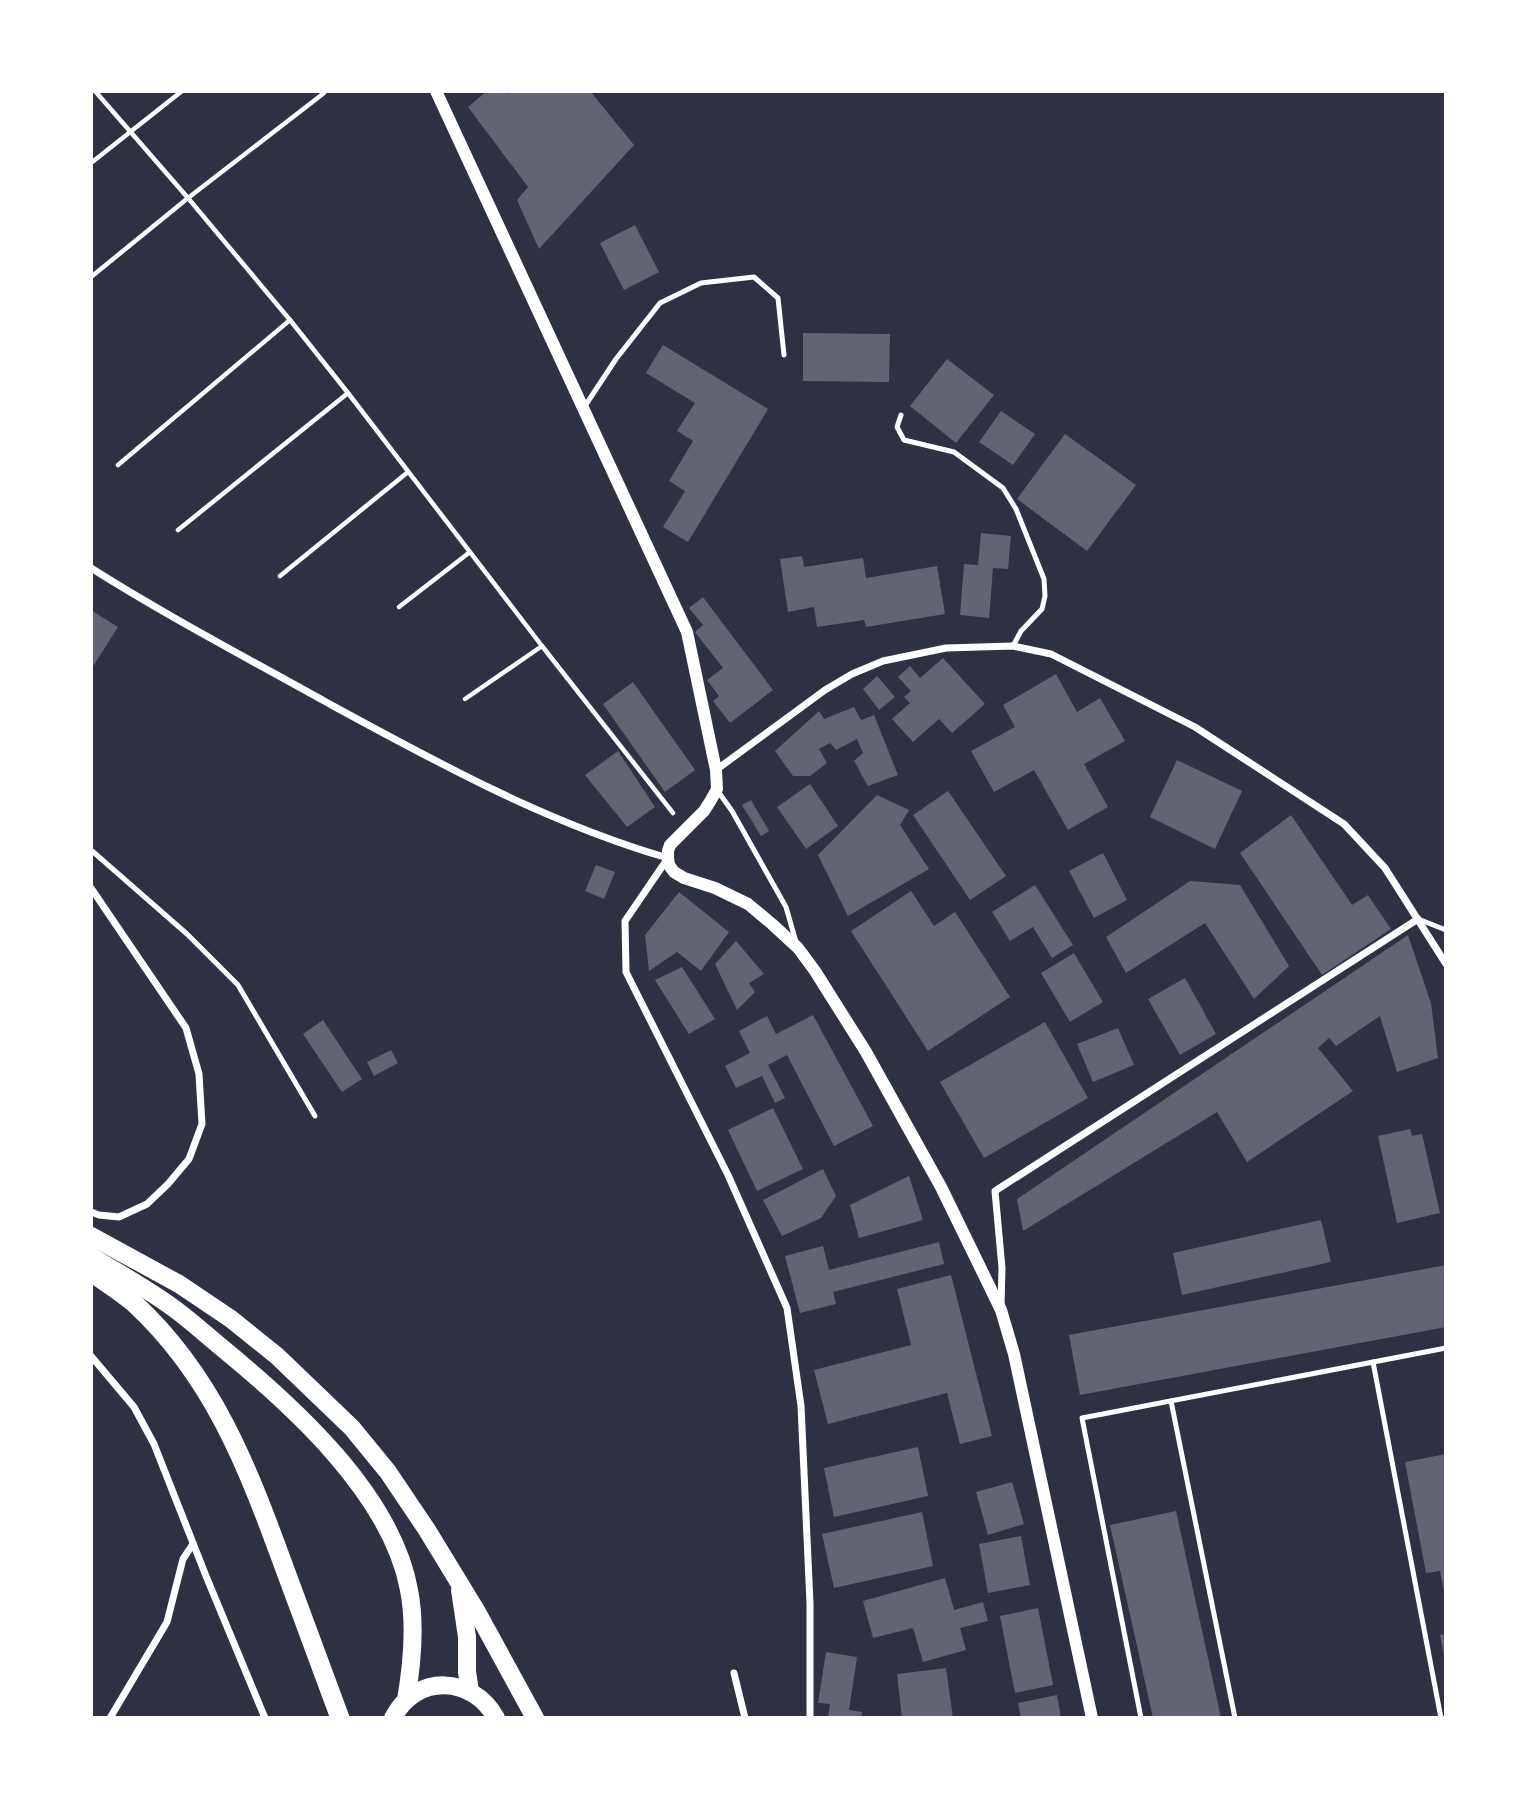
<svg xmlns="http://www.w3.org/2000/svg" width="1537" height="1809" viewBox="0 0 1537 1809" font-family="'Nunito Sans',sans-serif">
	<style>
		.building { fill: #626471 }
		.lines { fill: none; stroke-linecap: round; stroke-linejoin: round }
		.path { stroke: #fff; stroke-width: 4.5 }
		.service { stroke: #fff; stroke-width: 5 }
		.minor { stroke: #fff; stroke-width: 7 }
		.tertiary { stroke: #fff; stroke-width: 12 }
		.primary { stroke: #fff; stroke-width: 18 }
		.trunk { stroke: #fff; stroke-width: 19 }
	</style>
	<rect width="100%" height="100%" fill="#2d3142"/>
	<g class="building">
		<path d="M487,91h18l2,3 3,-3h80l44,54 -95,104 -22,-49 11,-13 -60,-80z"/>
		<path d="M635,225l24,47 -35,18 -24,-47z"/>
		<path d="M803,333l87,1 -1,48 -86,-1z"/>
		<path d="M663,345l105,64 -80,133 -25,-15 22,-36 -16,-10 24,-40 -16,-10 18,-28 -49,-30z"/>
		<path d="M947,359l47,36 -38,48 -46,-37z"/>
		<path d="M1001,411l34,23 -22,31 -34,-23z"/>
		<path d="M1065,434l71,51 -49,66 -70,-52z"/>
		<path d="M981,533l30,3 -3,33 -15,-1 -4,50 -29,-3 4,-51 14,1z"/>
		<path d="M802,556l2,11 59,-9 3,20 71,-12 8,48 -79,13 -2,-7 -47,7 -3,-20 -26,5 -8,-53z"/>
		<path d="M703,597l70,93 -43,33 -17,-22 6,-5 -12,-16 16,-12 -28,-36 8,-7 -14,-17z"/>
		<path d="M91,610l27,17 -24,38 -3,-2z"/>
		<path d="M943,658l42,46 -33,29 -13,-14 -26,23 -21,-23 18,-16 -6,-6 7,-6 -13,-14 12,-11 10,12z"/>
		<path d="M1056,674l21,38 23,-14 25,43 -41,23 24,43 -40,23 -34,-60 -40,22 -23,-41 44,-24 -12,-22z"/>
		<path d="M877,676l18,21 -16,13 -16,-21z"/>
		<path d="M633,682l62,88 -30,22 -62,-88z"/>
		<path d="M854,707l7,13 13,-5 24,60 -30,11 -14,-25 9,-8 -6,-14 -21,11 -6,-7 -11,6 8,14 -17,13h-17l-18,-25 44,-40 5,8z"/>
		<path d="M618,751l37,56 -28,20 -42,-52z"/>
		<path d="M1177,760l65,31 -27,58 -65,-32z"/>
		<path d="M810,784l28,42 -32,23 -29,-42z"/>
		<path d="M948,791l58,85 -36,24 -57,-85z"/>
		<path d="M877,795l32,15 -9,15 29,44 -81,47 -30,-61z"/>
		<path d="M751,800l18,31 -8,5 -19,-31z"/>
		<path d="M1291,815l61,90 16,-10 23,34 -69,46 -82,-122z"/>
		<path d="M1103,853l24,47 -33,18 -25,-47z"/>
		<path d="M596,865l19,7 -11,27 -19,-8z"/>
		<path d="M1190,881l50,4 49,81 -35,33 -49,-76 -79,50 -20,-36z"/>
		<path d="M1035,885l38,60 -21,13 -19,-31 -23,14 -18,-29z"/>
		<path d="M911,891l23,35 21,-14 55,85 -82,54 -77,-120z"/>
		<path d="M679,892l50,40 -28,39 -24,-19 -28,19 -4,-36z"/>
		<path d="M1408,935l23,68 7,55 -41,14 -17,-56 -44,30 -7,-8 -11,10 35,43 -106,71 -30,-50 -194,119 -6,-32z"/>
		<path d="M736,941l28,33 -15,9 6,9 -18,18 -22,-46z"/>
		<path d="M1074,953l29,49 -33,20 -29,-49z"/>
		<path d="M682,967l33,52 -26,15 -34,-54z"/>
		<path d="M1185,978l31,56 -36,21 -32,-56z"/>
		<path d="M813,1015l60,111 -39,20 -47,-91 -19,10 17,33 -10,5 -13,-27 -26,12 -11,-22 25,-13 -11,-22 28,-15 9,18z"/>
		<path d="M323,1020l39,59 -20,13 -39,-58z"/>
		<path d="M1045,1022l43,76 -104,60 -44,-76z"/>
		<path d="M1118,1028l16,37 -41,17 -16,-38z"/>
		<path d="M391,1050l7,13 -24,13 -7,-14z"/>
		<path d="M773,1108l30,61 -46,22 -29,-61z"/>
		<path d="M1410,1129l2,7 10,-2 18,79 -43,10 -19,-87z"/>
		<path d="M823,1169l13,27 -15,22 -39,18 -19,-36z"/>
		<path d="M909,1176l14,44 -64,18 -9,-33z"/>
		<path d="M1321,1220l10,42 -149,33 -9,-42z"/>
		<path d="M939,1242l5,22 -111,28 3,12 -36,9 -15,-57 38,-10 6,24z"/>
		<path d="M1446,1265v62l-366,68 -11,-60z"/>
		<path d="M951,1275l41,161 -32,8 -13,-51 -119,31 -14,-54 97,-25 -14,-56z"/>
		<path d="M918,1447l10,49 -94,21 -10,-49z"/>
		<path d="M1446,1454v143h-1l-5,-26 -14,2 -21,-111z"/>
		<path d="M1012,1482l12,42 -36,11 -12,-43z"/>
		<path d="M1176,1511l45,207h-68l-43,-193z"/>
		<path d="M922,1512l11,54 -99,22 -12,-54z"/>
		<path d="M1021,1536l9,49 -42,8 -9,-49z"/>
		<path d="M945,1578l9,32 29,-8 5,19 -28,7 6,22 -43,12 -10,-34 -40,10 -10,-37z"/>
		<path d="M1038,1608l15,77 -38,8 -15,-77z"/>
		<path d="M1446,1634v28h-1l-5,-27z"/>
		<path d="M826,1652l31,5 -8,53 13,2 -1,6h-33l2,-14 -12,-1z"/>
		<path d="M946,1668l7,50h-51l-5,-44z"/>
		<path d="M1057,1695l4,23h-40l-3,-15z"/>
	</g>
	<g class="lines">
		<g class="path">
			<path d="M95,91l93,107 102,122 58,73 194,253 -77,53"/>
			<path d="M91,163l91,-72"/>
			<path d="M91,277l97,-79 136,-105"/>
			<path d="M118,465l172,-145"/>
			<path d="M178,530l170,-137"/>
			<path d="M280,576l128,-104"/>
			<path d="M399,607l71,-55"/>
			<path d="M542,646l131,167"/>
		</g>
		<g class="service">
			<path d="M585,406l31,-47 44,-56 41,-20 53,-6 24,21 6,57"/>
			<path d="M901,415l-4,12 7,13 50,12 49,36 13,21 28,70 1,17 -3,13 -21,22 -8,15"/>
			<path d="M717,790l15,21 54,96 10,35"/>
			<path d="M91,850l96,84 51,51 77,131"/>
			<path d="M1418,919l28,11"/>
			<path d="M1373,1362l68,356"/>
			<path d="M1171,1401l64,317"/>
			<path d="M1141,1718l-59,-300 364,-70"/>
		</g>
		<g class="minor">
			<path d="M91,568c76,48 156,90 235,134 110,60 221,121 342,156l-43,63 1,51 102,203 59,133 14,98 9,197v115"/>
			<path d="M716,770l109,-80 27,-16 31,-13 63,-13 67,-2 38,8 144,73 149,97 41,44 61,96"/>
			<path d="M91,888l95,140 13,46 3,50 -13,35 -21,25 -21,20 -28,13 -20,-2 -8,-3"/>
			<path d="M1001,1306l1,-38 -7,-77 423,-272"/>
			<path d="M91,1356l43,51 20,37 52,132 59,142"/>
			<path d="M734,1673l11,45"/>
			<path d="M110,1718l57,-96 16,-63 10,-15"/>
		</g>
		<path class="tertiary" d="M436,91l251,541 29,138 1,19 -6,11 -7,11 -34,34 -2,6v7l1,7 5,7 10,6 31,10 33,16 24,20 26,24 17,23 51,81 75,135 60,123 13,44 78,364"/>
		<g class="primary">
			<path d="M91,1236l88,48 52,35 46,37 75,72 36,44 39,58 50,82 58,106"/>
			<path d="M91,1256c27,17 55,32 81,51 17,12 33,27 49,40 72,59 171,148 188,243 7,35 3,75 -3,110"/>
			<path d="M460,1590l7,47v35l3,19"/>
			<path d="M393,1718c23,-45 80,-42 103,0"/>
		</g>
		<path class="trunk" d="M91,1272c14,10 30,20 43,31 79,73 113,163 149,261 19,51 38,103 57,154"/>
	</g>
	<rect width="1537" height="1809" fill="none" stroke="#ffffff" stroke-width="186"/>
</svg>
